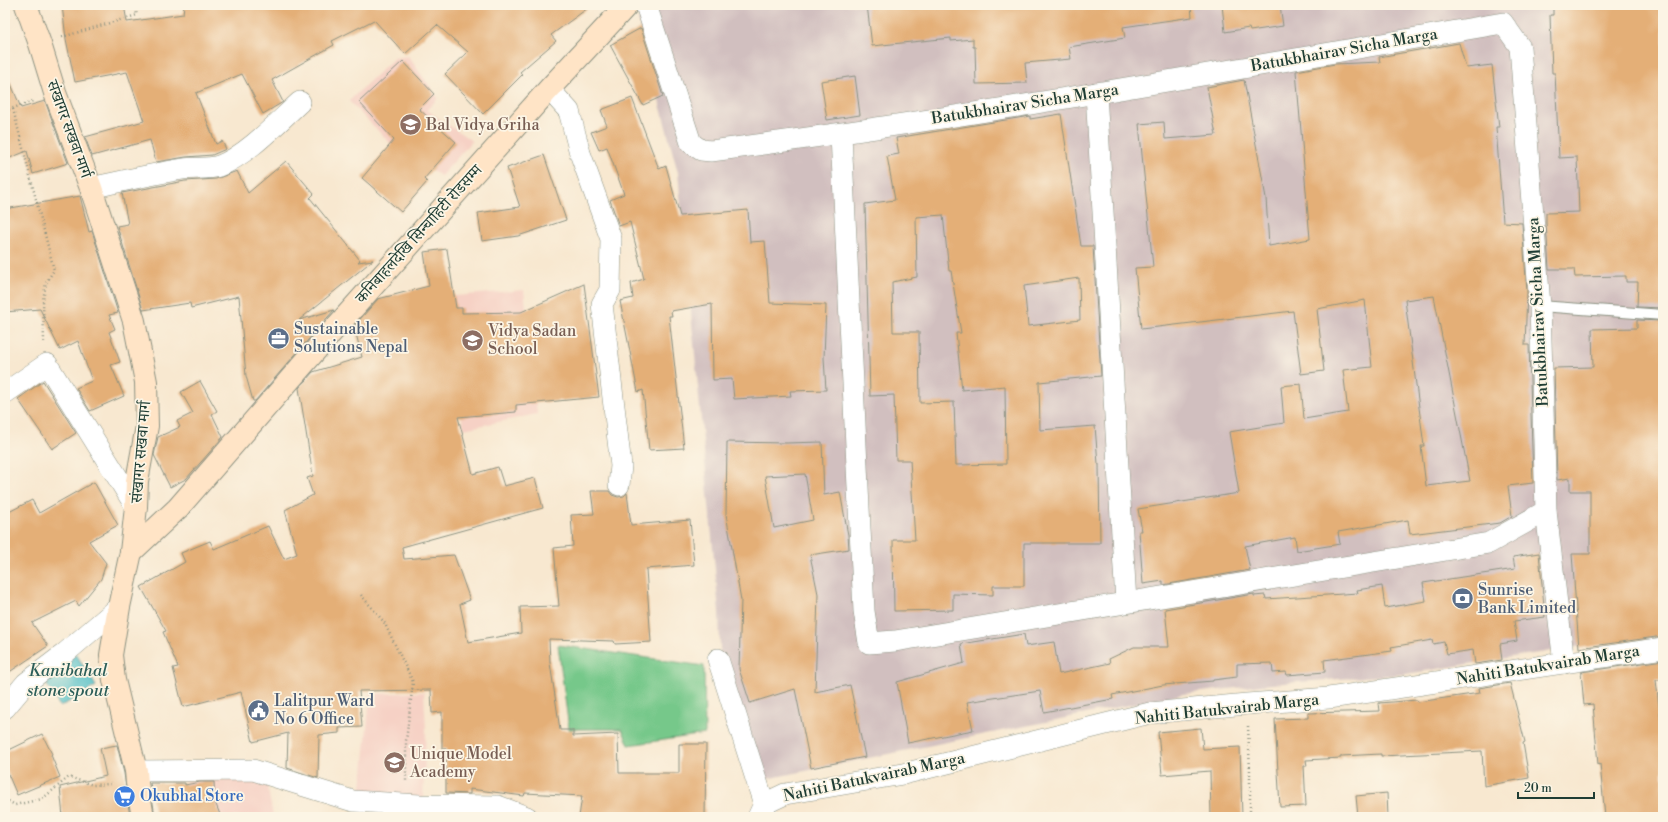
<svg xmlns="http://www.w3.org/2000/svg" width="1668" height="822" viewBox="0 0 1668 822" font-family="'Libre Bodoni','Noto Serif Devanagari',serif">
	<style>
		.built { fill: #f6d1c5 }
		.industrial { fill: #d1bfbf }
		.green { fill: #76c88a; stroke: #4a825f }
		.water { fill: #52c0c7; stroke: #387e7e }
		.building { fill: #e4af77; fill-rule: evenodd }
		.lines { fill: none; stroke-linecap: round; stroke-linejoin: round }
		.lane-casing { stroke: #8c9282; stroke-width: 12 }
		.street-casing { stroke: #8c9282; stroke-width: 22 }
		.secondary-casing { stroke: #8c9282; stroke-width: 24 }
		.path { stroke: #8c9282; stroke-width: 2.5; stroke-dasharray: 1 3; stroke-linecap: butt }
		.lane { stroke: #fff; stroke-width: 10 }
		.street { stroke: #fff; stroke-width: 21 }
		.secondary { stroke: #ffe4c6; stroke-width: 22 }
		.labels { text-anchor: middle; dominant-baseline: central; stroke-width: 3.5; stroke-linejoin: round; paint-order: stroke }
		.street-label { font-size: 16px; fill: #1f3d34; stroke: #fcf5e5 }
		.education-label { font-size: 16px; fill: #785e54; stroke: #fcf5e5; text-anchor: start }
		.service-label { font-size: 16px; fill: #4e5e75; stroke: #fcf5e5; text-anchor: start }
		.shop-label { font-size: 16px; fill: #366cbe; stroke: #fcf5e5; text-anchor: start }
		.water-label { font-size: 17px; font-style: italic; fill: #2c5e59; stroke: #fcf5e5 }
	</style>
	<rect width="100%" height="100%" fill="#fcf5e5"/>
	<filter id="ink" filterUnits="userSpaceOnUse"><feTurbulence type="fractalNoise" baseFrequency=".025" numOctaves="2"/><feDisplacementMap in="SourceGraphic" scale="8" xChannelSelector="R" yChannelSelector="G"/><feConvolveMatrix kernelMatrix="1 2 1 2 8 2 1 2 1" color-interpolation-filters="sRGB"/></filter>
	<filter id="wash" filterUnits="userSpaceOnUse"><feTurbulence type="fractalNoise" baseFrequency=".012" numOctaves="4" result="noise"/><feDisplacementMap in="SourceGraphic" scale="16" xChannelSelector="R" yChannelSelector="G"/><feGaussianBlur stdDeviation="0.9" result="paint"/><feColorMatrix in="noise" values="0 0 0 0 0 0 0 0 0 0 0 0 0 0 0 0 0 1.4 0 .05"/><feComposite in="paint" operator="in"/></filter>
	<g filter="url(#wash)">
		<rect width="100%" height="100%" fill="#f8e8d0"/>
		<g class="built">
			<path d="M408,56l30,42 -11,12 45,31 -31,35 -49,-31 -43,-44 45,-43z"/>
			<path d="M524,290l13,124 -73,15 -11,-50 -42,-79z"/>
			<path d="M424,692l2,39 -3,69 -62,-5 9,-101z"/>
			<path d="M266,778l7,39h-81l-7,-36z"/>
		</g>
		<path class="industrial" d="M655,5h1008v628l-257,41 -135,10 -88,10 -432,88 -30,-100 -2,-70 -41,-439 -40,-153z"/>
		<path class="green" d="M558,645l146,21 1,68 -76,11 -7,-16h-53z"/>
		<path class="water" d="M76,654l20,32 -36,21 -19,-32z"/>
		<g id="blocks">
			<g class="building">
				<path d="M62,5h62l3,17 56,-8 1,-9h408l-41,30 5,6 -36,31 2,3 -39,39 -38,-40 23,-22 -31,-27 -32,29 -31,-34 -42,21 2,4 -62,35 11,22 -20,12 -21,-40 -46,19 20,51 6,-3 4,8 -14,6 -26,2 -30,5 -6,-22 -58,16 -7,-19 59,-16 -17,-49 -52,10 -9,-43z"/>
				<path d="M867,5h324l1,12 -69,10 2,11 -56,9 2,12 -46,4 2,20 -51,1 -1,-37h-2v-8l-22,2v-3l-79,8z"/>
				<path d="M1222,5h58l3,21 -33,5 -1,-3 -24,4z"/>
				<path d="M1553,5h110v303l-26,-1 1,-25h-12v-6l-51,1 -1,-8h-25l-3,-46v-10l33,-1 -2,-55 -18,1 -4,-85h-3l-2,-58h3z"/>
				<path d="M641,28l22,68 -20,9 -33,-60z"/>
				<path d="M1459,43l7,25 26,-3 7,62h-3l7,95 19,1 5,69 -2,53h4l4,138 -25,3 4,30 -12,7 -90,11 -2,-14 -70,12 2,12 -43,7 -2,-14 -50,9 5,24 -87,15v-4l-20,3 -4,-53h3l-4,-22 101,-16 -10,-61 55,-9 -3,-37 20,-2 3,35 44,-7 -5,-42 29,-3 -7,-67 -48,9 7,62 -23,3 -8,-63 -152,18 -6,-61 18,-1 -14,-143 25,-2 1,17 51,-4 -9,-48 37,-7 22,118 3,48 41,-7 -14,-168 39,-7 45,-2 -1,-5zM1434,296l36,185 -44,5 -5,-40h3l-19,-146z"/>
				<path d="M403,61l31,33 -15,15 37,33 -32,37 3,3 -26,30 -39,-34 32,-38 -35,-38z"/>
				<path d="M5,72h1l15,36 24,-7 23,62 -35,11 -6,-23 -22,9z"/>
				<path d="M855,76l5,39 -33,5 -6,-39z"/>
				<path d="M632,98l27,71 7,-3 14,50 68,-6 2,32 15,-1 5,62 56,2 -2,53 2,32 -36,1 1,5 -57,3 -2,-20 -19,1 -1,-76 -41,7 1,5h-3l15,132 -35,2 -6,-60 -5,2 -18,-91 13,-3 -2,-15 13,-4 -14,-57 -11,4 -9,-26 14,-6 -17,-47 -8,3 -8,-18 16,-6 -6,-16z"/>
				<path d="M1061,114l20,132h12l8,130 -62,6 1,48 55,-4 3,38h1l1,79h-76v43h-31v9l-40,-1v16l-59,1 -1,-71h22l-5,-80h-14l-2,-65 -24,1 -5,-192 30,-4 -8,-44 12,-2 -3,-16 134,-22v3zM943,215l6,56h2l10,62h-5l6,57 43,-4 1,78 -50,1 -2,-63 -34,1 -1,-71h-26l-1,-50 25,-5 -1,-60zM1079,278l1,42 -52,6 -4,-40z"/>
				<path d="M544,155l22,65 -48,16 -36,5 -4,-28 42,-6 -13,-39z"/>
				<path d="M286,161l28,33 -4,4 50,62 -2,2 15,-2 -74,60 35,-10 -79,91h-2l-7,-25 -7,-80 -48,12 -1,-5 -47,7 -26,-84 11,-2 -6,-31 63,-12 31,-2 21,-8 11,22z"/>
				<path d="M80,196l9,36 3,-1 26,82 -9,2 6,14 -6,3 11,30 -9,3 13,31 -34,15 -14,-23 16,-7 -14,-40 -18,9 -20,-41 -35,3v-103z"/>
				<path d="M447,249l9,59h6v5l59,-1 63,-28 15,113 -83,8v7l-58,5 15,57 25,-7 6,19 31,-8 8,30 -141,39 2,12 50,-4 16,45 -10,4 8,38 53,-9 -1,-26 39,-1 -5,-58 19,-2 -2,-31 23,-1 -3,-23h18l3,4 6,2 6,-1 3,-3 4,32 59,-5 4,45 -48,4 5,73 -36,2 -1,-3 -65,-2 1,24 10,67h13v6l45,-2 1,39h60v-29h27l-1,73h-126l3,-21 -57,-3 -1,3 -54,-7v5l-24,-1v-44h-4v-37l-10,1 -1,-23 -72,1 3,36 -23,1v5l-20,2 -1,43 -31,-10 1,-35 -35,9 -12,-50 -58,15 -10,-39 5,-1 -15,-35 3,-1 -25,-44 44,-25 -4,-9 29,-12 4,8 54,-23 16,33 13,-5 -12,-44 28,-15 -6,-17 6,-2 -14,-88 14,-16 49,-15 -8,-31 24,-27 51,-13 -5,-34z"/>
				<path d="M1637,320l26,1v315l-84,12 -7,-94h18v-63h-20v-13l-13,2 -3,-112 39,-1 -1,-38 45,-1z"/>
				<path d="M43,381l33,52 -24,16 -34,-50z"/>
				<path d="M200,381l17,30 -5,3 11,23 -37,42 -16,8 -16,-32 4,-18 22,-10 -3,-6 16,-8 -12,-21z"/>
				<path d="M727,442l59,1 36,-1 2,53 16,-3 8,43 1,14 -39,6 8,39 -3,98 35,-7 15,72 -54,11 -16,-79 -45,14 -11,-34 2,-69 -15,-86zM805,474l8,46 -39,8 -9,-52z"/>
				<path d="M94,482l24,43 -29,16 17,22 -5,16 -22,27 -3,-5 -44,22 16,23 -43,29v-161l27,-14 7,13z"/>
				<path d="M1539,553l6,64 -31,4 3,20 -17,3 2,16 -27,4 -2,-14 -26,4 -3,-12 -11,2 -1,-4 -41,7 1,4 -68,9 1,12 -38,3 -1,-3 -13,1 -1,-10 -35,1v13l-24,3v1l-50,4 -51,10 1,4 -69,13 -4,-21 -73,11 6,28 -65,13 -11,-61 67,-19 -3,-19 63,-10 2,12 28,-4 5,32 51,-11 -1,-4 25,-12h35l-4,-38 89,-15v2l11,-1 1,4 92,-6 -1,-3 25,-4 3,22 41,-7 -3,-18 92,-14 -2,-12z"/>
				<path d="M1663,660v20h-7l7,62v75h-58l-5,-53 -2,1 -5,-61 -9,1 -3,-33z"/>
				<path d="M1510,683l15,59 -2,1 6,35 -45,8 -2,-35 -101,5v-2l-40,2v2l-35,2 1,6h-3l2,40 -26,1 -5,-88 33,-1v-5l72,-2 -1,-8 38,-3 1,2 62,-9 -1,-5z"/>
				<path d="M1201,728l2,21 37,-2 2,70h-31l-1,-46 -48,4 -4,-43z"/>
				<path d="M42,734l10,20 -1,1 9,22 -43,18 -12,-28v-15z"/>
				<path d="M117,745l7,28 6,44h-67l-3,-30 46,-11 -6,-28z"/>
				<path d="M200,782h14l1,20 6,15h-66l-5,-34h35v2z"/>
				<path d="M1387,793l1,24h-30l-2,-21z"/>
			</g>
		</g>
	</g>
	<g filter="url(#ink)">
		<use href="#blocks" fill-opacity="0" stroke="#8c9282" stroke-width="1"/>
		<g class="lines">
			<defs>
				<path id="lane" d="M1540,306l123,9"/>
				<g id="street">
					<path d="M646,5l45,138 10,7 10,1c266,-34 529,-83 792,-128l17,24 20,259 6,205 18,152"/>
					<path d="M549,89l20,22 11,42 31,86 -1,51 -8,14 19,162 -2,19"/>
					<path d="M1096,93l30,509"/>
					<path d="M841,135l23,476 5,32 26,-2 594,-98 57,-32"/>
					<path d="M91,188c31,-7 61,-14 92,-19 13,-2 24,1 36,-3 27,-10 59,-44 81,-64"/>
					<path d="M5,393l42,-29 89,143"/>
					<path d="M718,659l46,145"/>
					<path d="M5,708l21,-25 38,-29 55,-47"/>
					<path d="M136,771l117,-1 100,31 67,4 78,1 29,11"/>
					<path d="M758,817l6,-13 21,-10 118,-20 247,-61 97,-9 82,-6 334,-50"/>
				</g>
				<g id="secondary">
					<path d="M26,5l14,39 15,49 36,95 43,133 12,61 1,44 -10,55 -1,26 -5,45 -12,55 -8,48 3,25 22,91 1,12 6,34"/>
					<path d="M131,552l47,-44 143,-164 228,-255 78,-84"/>
				</g>
			</defs>
			<use href="#lane" class="lane-casing"/>
			<use href="#street" class="street-casing"/>
			<use href="#secondary" class="secondary-casing"/>
			<g class="path">
				<path d="M62,37l75,-22 -3,-10"/>
				<path d="M13,109l41,161 -8,13 -3,17 1,42"/>
				<path d="M5,111l28,-10"/>
				<path d="M361,595l23,27 29,60 -7,59v41"/>
				<path d="M1248,726l2,45v46"/>
				<path d="M5,799l10,6 27,-6 27,-22 24,8 19,-1"/>
			</g>
			<use href="#lane" class="lane"/>
			<use href="#street" class="street"/>
			<use href="#secondary" class="secondary"/>
		</g>
	</g>
	<defs>
		<symbol id="school-disc" viewBox="-11 -11 22 22"><circle r="9.5" fill="#8d6e63" stroke="#fcf5e5"/><path d="M0-5L7-2L0 1L-7-2ZM-4 1L0 2.5L4 1V4Q0 6-4 4Z" fill="#fff"/></symbol>
		<symbol id="office-disc" viewBox="-11 -11 22 22"><circle r="9.5" fill="#5c6f8a" stroke="#fcf5e5"/><path d="M-6-3h4V-5.5h4V-3h4V5H-6ZM-1-4.5V-3h2v-1.5ZM-6 0V1H6V0Z" fill="#fff"/></symbol>
		<symbol id="bank-disc" viewBox="-11 -11 22 22"><circle r="9.5" fill="#5c6f8a" stroke="#fcf5e5"/><path d="M-6-4H6V4H-6ZM0-2.3a2.3 2.3 0 1 0 0 4.6a2.3 2.3 0 1 0 0-4.6Z" fill="#fff"/></symbol>
		<symbol id="civic-disc" viewBox="-11 -11 22 22"><circle r="9.5" fill="#5c6f8a" stroke="#fcf5e5"/><path d="M-.6-6.5H3V-4.5H.6V-3L4-1V1h2V6H-6V1h2V-1L-.6-3ZM-1.2 2.5V6h2.4V2.5Z" fill="#fff"/></symbol>
		<symbol id="supermarket-disc" viewBox="-11 -11 22 22"><circle r="9.5" fill="#3f7fe0" stroke="#fcf5e5"/><path d="M-6-5.5h2.5l.6 2H6L4.5 2H-2.5L-4.4-4H-6ZM-1.5 3.2a1.3 1.3 0 1 0 .1 0ZM3 3.2a1.3 1.3 0 1 0 .1 0Z" fill="#fff"/></symbol>
	</defs>
	<g fill-rule="evenodd">
		<use href="#school-disc" x="398" y="112" width="25" height="25"/>
		<use href="#office-disc" x="266" y="326" width="25" height="25"/>
		<use href="#school-disc" x="460" y="328" width="25" height="25"/>
		<use href="#bank-disc" x="1450" y="586" width="25" height="25"/>
		<use href="#civic-disc" x="246" y="698" width="25" height="25"/>
		<use href="#school-disc" x="382" y="750" width="25" height="25"/>
		<use href="#supermarket-disc" x="112" y="784" width="25" height="25"/>
	</g>
	<g class="labels">
		<g class="street-label">
			<text transform="translate(1344 50) rotate(-10)">Batukbhairav Sicha Marga</text>
			<text transform="translate(1025 104) rotate(-9)">Batukbhairav Sicha Marga</text>
			<text transform="translate(69 129) rotate(70)">संखागर सखवा मार्ग</text>
			<text transform="translate(419 234) rotate(-48)">कनिबाहलदेखि सिन्चाहिटी रोडसम्म</text>
			<text transform="translate(1538 312) rotate(-93)">Batukbhairav Sicha Marga</text>
			<text transform="translate(141 452) rotate(-85)">संखागर सखवा मार्ग</text>
			<text transform="translate(1548 665) rotate(-9)">Nahiti Batukvairab Marga</text>
			<text transform="translate(1227 709) rotate(-6)">Nahiti Batukvairab Marga</text>
			<text transform="translate(874 777) rotate(-12)">Nahiti Batukvairab Marga</text>
		</g>
		<g class="education-label">
			<text x="426" y="125">Bal Vidya Griha</text>
			<text x="488" y="331">Vidya Sadan<tspan x="488" dy="18">School</tspan></text>
			<text x="410" y="754">Unique Model<tspan x="410" dy="18">Academy</tspan></text>
		</g>
		<g class="service-label">
			<text x="294" y="329">Sustainable<tspan x="294" dy="18">Solutions Nepal</tspan></text>
			<text x="1478" y="590">Sunrise<tspan x="1478" dy="18">Bank Limited</tspan></text>
			<text x="274" y="701">Lalitpur Ward<tspan x="274" dy="18">No 6 Office</tspan></text>
		</g>
		<g class="shop-label">
			<text x="140" y="796">Okubhal Store</text>
		</g>
		<g class="water-label">
			<text x="68" y="671">Kanibahal<tspan x="68" dy="20">stone spout</tspan></text>
		</g>
	</g>
	<rect width="1668" height="822" fill="none" stroke="#fcf5e5" stroke-width="20"/>
	<path d="M1518 792v6h76v-6" fill="none" stroke="#1f3d34" stroke-width="2"/>
	<text x="1524" y="792" font-size="12" fill="#1f3d34" stroke="#fcf5e5" stroke-width="3" paint-order="stroke">20 m</text>
</svg>
